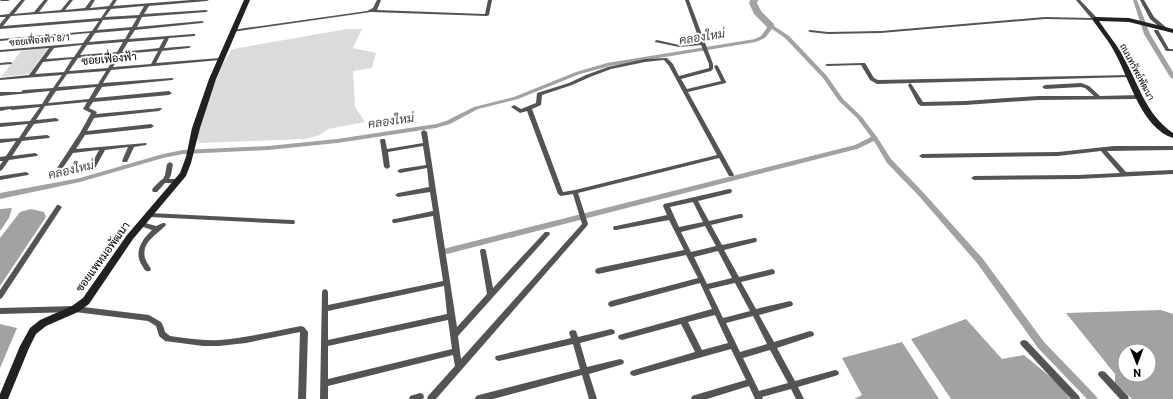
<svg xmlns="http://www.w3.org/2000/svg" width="1173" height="399" viewBox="0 0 1173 399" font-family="Roboto,Sarabun,sans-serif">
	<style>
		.green { fill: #dbdbdb }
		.water { fill: #a2a2a2; fill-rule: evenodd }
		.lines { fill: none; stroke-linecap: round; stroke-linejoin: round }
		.canal { fill: #a2a2a2; fill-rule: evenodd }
		.river { fill: #a2a2a2; fill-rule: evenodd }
		.street { fill: #545454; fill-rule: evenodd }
		.secondary { fill: #212121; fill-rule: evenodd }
		.labels { text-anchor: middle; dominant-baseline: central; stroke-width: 4; stroke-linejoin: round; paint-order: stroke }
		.far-street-label { font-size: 9px; fill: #000; stroke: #fff }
		.street-label { font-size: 11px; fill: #000; stroke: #fff }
		.water-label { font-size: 12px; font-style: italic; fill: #434343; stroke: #fff }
	</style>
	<rect width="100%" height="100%" fill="#fff"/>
	<g class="green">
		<path d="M347,29h15l-9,19 23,5 -4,15 -19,3 2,36 10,15 -37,7 -8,6 -15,4 -105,4 -4,-5c9,-24 20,-71 37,-89z"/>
		<path d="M48,48l-19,26 -28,3 20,-26z"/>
	</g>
	<g class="water">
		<path d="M12,208l-3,10 -9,13v-22z"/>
		<path d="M31,209l13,3 2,5 -46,69v-48l20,-26z"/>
		<path d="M1161,310l12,4v85h-41l-17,-16v-9l-49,-61zM1125,351h24v24h-24z"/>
		<path d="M966,319l36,40 22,-4 34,28 12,16h-119l-40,-60z"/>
		<path d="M0,324l17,4 -17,40z"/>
		<path d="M902,342l37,57h-85l8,-4 -20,-37z"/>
	</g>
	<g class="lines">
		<g class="canal">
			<path d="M1133,0h4l13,34 23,38v7l-3,-2 -26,-43z"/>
			<path d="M771,24l18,12 38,40 16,23 18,17 16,21 14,22 31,32 61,68 61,83 52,54 2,3h-11l-49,-51 -61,-85 -59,-68 -31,-32 -13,-22 -17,8 -410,105 -3,-1 -1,-2 1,-2 3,-1 408,-103 16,-8 -14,-19 -18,-17 -16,-23 -38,-40 -13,-9 -7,9 -9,4 -146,24 -30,8 -62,25 -40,10 -28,15 -14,4 -99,15 -69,7 -85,4 -20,4 -83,24 -80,17v-6l80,-15 83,-24 20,-4 85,-4 69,-7 99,-15 10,-3 28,-14 40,-10 62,-25 31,-9 148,-24 6,-3 8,-11z"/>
		</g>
		<path class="river" d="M750,0h8l-1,3 4,8 13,13v4h-6l-14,-14 -5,-11z"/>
		<g class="street">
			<path d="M0,0h10l-2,1h-7z"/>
			<path d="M21,0h4l-11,14 20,-2 10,-12h4l-9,12 22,-2 8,-10h4l-8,10 20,-2 6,-8h4l-5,8 19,-2 4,-6h4l-4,6 78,-6h18l-2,1 -58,5 -5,8 62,-4 2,1 -2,1 -64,5 -5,10 65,-6 2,1 -2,1 -67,7 -6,9 64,-5h2v2l-26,2 -5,10 25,-2 2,1 -2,1 -27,3 -6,12 64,-5 2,1 -2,1 -109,10 -8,13 69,-5 2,1 -2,1 -70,7 -7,11 74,-7 3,2 -3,2 -76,7 -4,6 8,4 -1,2 65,-6 1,1 -3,2 -65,7 -7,13 64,-7 3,2 -3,2 -66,7 -9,14 70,-6 1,1 -1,1 -12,2 -7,15h-4l-1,-1 6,-14 -23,3 -11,20 -2,1 -3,-2 10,-19 -26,3 -11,16h-4l-1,-1 23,-35 11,-20 -8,-4 4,-7 -42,4 -9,14 20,-2 3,2 -1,1 -24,3 -9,13 22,-2 2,1 1,1 -1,1 -27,3 -10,15 23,-3 2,1 1,1 -1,1 -28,4 -7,10 -2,1v-6l3,-4h-3v-4l6,-1 10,-15 -16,2v-4l19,-1 9,-14 -28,3v-4l30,-2 10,-14 -28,3 -2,-1 -10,2v-4l42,-3 8,-13 -50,5v-4h21l2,-2 30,-2 9,-13 -62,5v-2l29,-3 20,-27 -49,4v-2l83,-7 7,-10 -90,8v-2l92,-8 7,-10 -99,8v-5l6,-7h-6v-2l9,-1zM144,6l-5,9 -34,2 6,-8zM107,9l-6,9 -98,8 8,-10zM137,18l-5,9 -35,3 6,-10zM130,30l-5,9 -36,3 6,-9zM164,39l-5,9 -37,4 6,-10zM123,42l-6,10 -37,3 7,-10zM82,45l-8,12 -28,2 8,-11zM158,51l-7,13 -38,3 7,-13zM115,55l-7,13 -39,3 9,-13zM72,59l-8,13 -29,2 8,-12zM106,71l-8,13 -40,3 9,-13zM96,87l-7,12 -41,4 8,-12z"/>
			<path d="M377,0h4l-4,10 108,4 3,-14h4l-3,15 -2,1 -116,-4 -139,20 -2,-1 2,-1 135,-19 6,-3z"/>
			<path d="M685,0h4l24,64v5l-2,2 -30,8 6,10 34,-8 -7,-15 2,-1 2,1 8,16v1l-38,9 46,83 -1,1h-4l-10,-18 -141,35 10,31 -1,2 -151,173h-9l1,-3 27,-30 -2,-11 -125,31v13h-8l2,-107 1,-2 2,-1 2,1 1,2v13l115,-24 -10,-65 -38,7h-2l-1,-2 1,-2h2l38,-8 -3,-19 -32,5 -3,-2 3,-2 31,-6 -2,-19 -27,5 -3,-2 3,-2 26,-4 -3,-19 -35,6 2,15 -3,2 -3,-2 -4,-27 1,-1h4l2,10 36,-6 -2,-11 3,-2 3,2 30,195 30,-33 -7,-43 1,-2h4l1,2 7,37 52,-56h4l1,2 -92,102 3,23 121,-135 -9,-30 -12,2 -3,-2 -31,-83 -7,2 -9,-6 3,-2 7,4 15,-6 1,-10 32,-10 17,-8 22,-8 37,-8 22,-1 6,6 6,12 30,-8v-4l-8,-19 -22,2 -24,-5v-1l2,-1 22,5 21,-3zM664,60l5,6 48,89 -142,35 -12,2 -31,-83 9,-4 1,-10 30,-10 18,-8 21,-8 34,-7zM444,286l3,28 -119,26v-29zM448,320l4,29 -124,30v-33z"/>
			<path d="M1076,0h4l17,18v2l-52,-1 -164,14 -53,1 -18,-2 -2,-1 2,-1 18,2 53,-1 164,-14 46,1z"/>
			<path d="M1140,0h4l10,17 13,11v2h-4l-13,-11z"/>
			<path d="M1154,30h4l11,19h4v2h-7l-12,-20z"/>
			<path d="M10,62l2,1v1l-12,1v-2z"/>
			<path d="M863,63h2l9,15 4,2 251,-5 2,1 -2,1 -252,7 -7,-4 -9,-15 -34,1 -2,-1 2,-1z"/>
			<path d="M910,83l2,2 11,17 42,-1 73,-5h56l-9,-8 -4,-1 -36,2 -3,-2 3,-2 36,-2 8,3 11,10 39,-1 3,2 -3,2 -101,1 -73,5 -44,1 -3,-2 -10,-19z"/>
			<path d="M1114,146h59v4l-66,1 19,21 47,-2v4l-95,5 -104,1 -3,-2 3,-2 104,-1 42,-2 -19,-22 -43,5 -136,2 -3,-2 3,-2 136,-2z"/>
			<path d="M170,162l3,2 -2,11 -2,4h9l3,2 -3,2h-13l-8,9h-4l-1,-2 1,-2 8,-8 2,-1 2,-4 2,-11z"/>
			<path d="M26,172l2,1 1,1 -1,1 -28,5v-4z"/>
			<path d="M729,189h2l1,2 -1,2 -33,8 11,20 31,-7h2l1,2 -1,2h-2l-29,7 11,20 32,-7h2l1,2 -1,2 -32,8 15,27 33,-8 2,1 1,2 -1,2 -33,8 15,27 34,-8 2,1 1,2 -1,2 -33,9 15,27 36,-11 3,1 1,2 -1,2 -36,12 18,33 40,-11 3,1 1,2 -1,2 -3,1 -37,11 6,12h-8l-5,-10 -29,8 1,2h-8l-6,-13 -42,13h-16l1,-3 3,-1 51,-15 -15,-31 -97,27 -3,-1 -1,-2 1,-2 3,-1 61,-18 -14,-28 -59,16 -3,-1 -1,-2 1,-2 93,-26 -12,-26 -89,24 -2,-1 -1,-2 1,-2 2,-1 87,-23 -12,-23 -88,19 -2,-1 -1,-2 1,-2 2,-1 86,-18 -15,-30 -53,10h-2l-1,-2 1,-2h2l51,-11 -4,-9 1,-2zM693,202l10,20 -24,5 -9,-20zM705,226l11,20 -25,6 -10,-20zM718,251l14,27 -25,6 -13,-27zM735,283l15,28 -27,7 -14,-29zM715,315l13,28 -26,7 -14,-28zM753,316l14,28 -27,8 -14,-29zM770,350l18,33 -29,8 -16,-33z"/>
			<path d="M57,205h2l3,2 -60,91 -2,1v-9z"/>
			<path d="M148,213h2l142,7h2l1,2 -1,2h-2l-142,-7h-2l-1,-2z"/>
			<path d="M140,222h2l14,4 7,-3h2l1,2c-8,9 -25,17 -21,33 1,4 4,7 6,11l-1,2c-4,1 -5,0 -7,-4 -10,-13 -2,-27 9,-37l-12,-4 -1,-2z"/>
			<path d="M75,306l74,9 12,7 3,6 1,4 5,4c16,2 32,5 49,4 28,-2 55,-9 82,-14l3,1 4,5 -2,67h-8l2,-67 -54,11 -27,3h-16l-38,-5 -6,-5 -3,-10 -8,-5 -73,-9 -75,2v-6z"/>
			<path d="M611,329l3,1 1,2 -1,2 -34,9 7,24 33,-8 3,1 1,2 -1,2 -3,1 -31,9 8,25h-8l-7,-24 -89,24h-18l1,-3 3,-1 101,-26 -7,-25 -74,17 -3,-1 -1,-2 1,-2 75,-18 -2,-5 1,-2 3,-1 3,1 2,6z"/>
			<path d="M1024,340l3,1 52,55 1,3h-9l-50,-54 -1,-2 1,-2z"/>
			<path d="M1102,371l3,1 23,24 1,3h-9l-21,-23 -1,-2 1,-2z"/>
			<path d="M420,393l3,1 1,3 -1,2h-14l1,-3z"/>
		</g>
		<g class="secondary">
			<path d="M244,0h6l-34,79 -16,49 -9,35 -5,13 -53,63 -44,65 -11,8 -32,14 -10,8 -7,14 -21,51h-8v-5l20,-48 10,-18 10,-8 32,-14 11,-8 44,-63 53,-62 6,-16 6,-29 17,-49z"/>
			<path d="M1095,17l34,1 44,11v4l-44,-11 -30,-1c7,11 16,21 23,33 16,28 23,60 51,79v5c-31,-10 -43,-57 -57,-83 -6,-13 -16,-24 -24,-36z"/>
		</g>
	</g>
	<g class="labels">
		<g class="far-street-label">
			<text transform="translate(40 40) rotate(-5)">ซอยเฟื่องฟ้า 8/1</text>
			<text transform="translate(1137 72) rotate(62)">ถนนทรัพย์พัฒนา</text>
		</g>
		<g class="street-label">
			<text transform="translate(109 59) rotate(-5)">ซอยเฟื่องฟ้า</text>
			<text transform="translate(103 257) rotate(-54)">ซอยแพหมอพัฒนา</text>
		</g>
		<g class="water-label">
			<text transform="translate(702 37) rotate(-9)">คลองใหม่</text>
			<text transform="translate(391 121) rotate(-8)">คลองใหม่</text>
			<text transform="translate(71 170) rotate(-13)">คลองใหม่</text>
		</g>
	</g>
	<g transform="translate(1137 363) rotate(179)"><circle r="19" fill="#ffffff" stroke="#999999"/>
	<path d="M0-3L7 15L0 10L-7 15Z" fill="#000000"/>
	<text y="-6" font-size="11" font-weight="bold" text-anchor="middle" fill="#000000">N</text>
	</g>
</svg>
